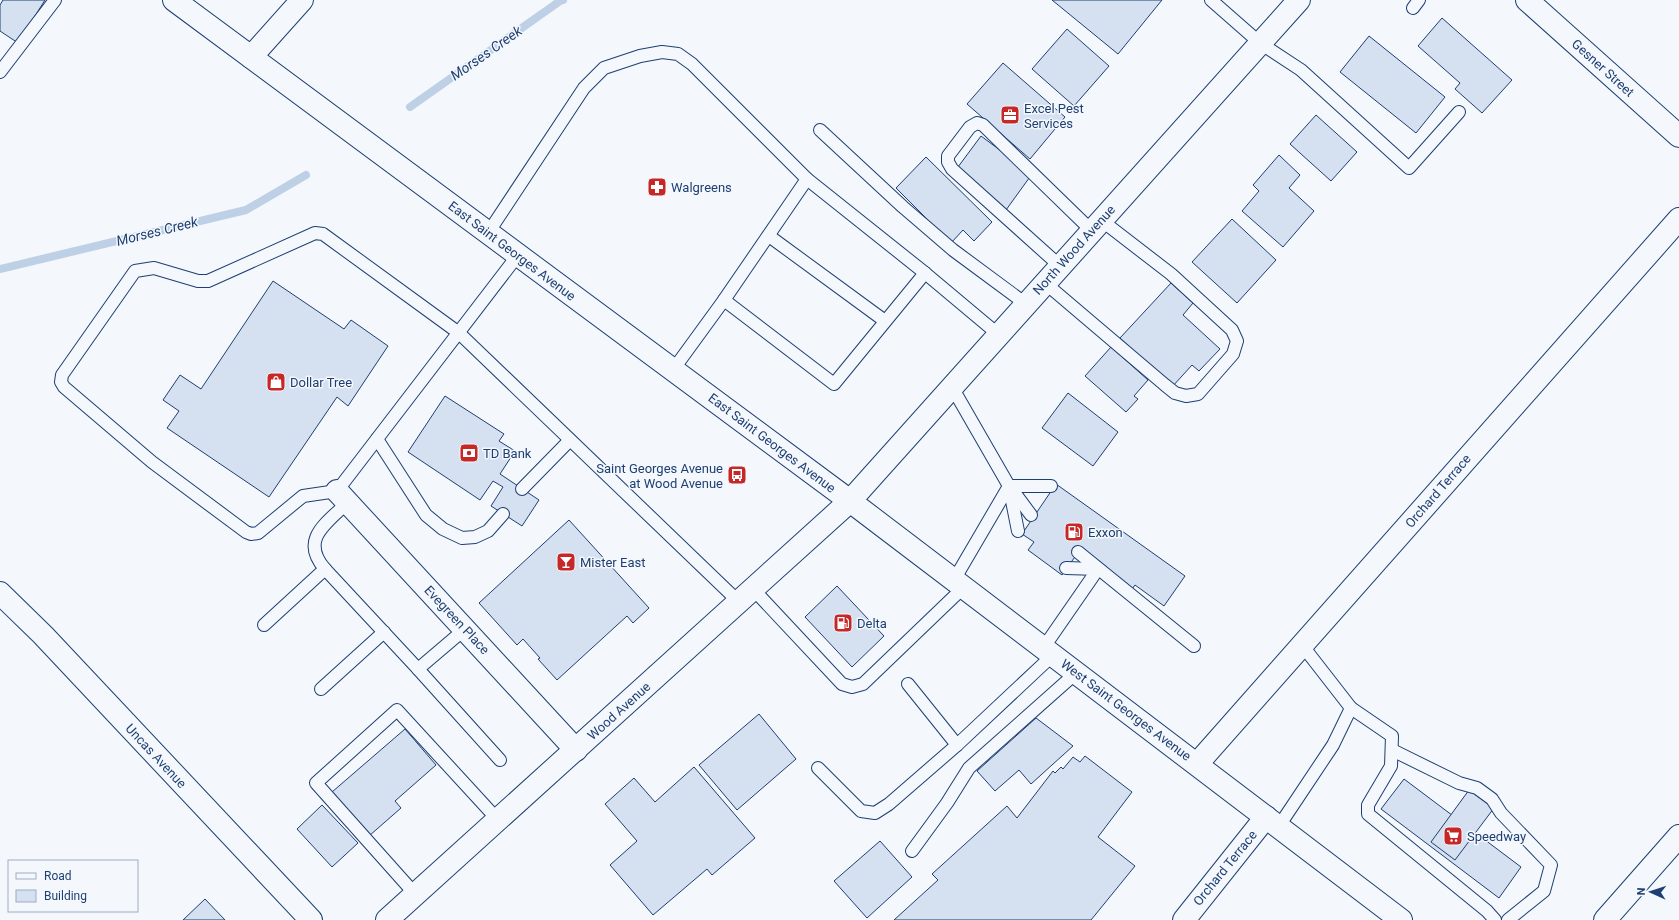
<svg xmlns="http://www.w3.org/2000/svg" width="1679" height="920" viewBox="0 0 1679 920" font-family="Roboto,sans-serif">
	<style>
		.lines { fill: none; stroke-linecap: round; stroke-linejoin: round }
		.stream { stroke: #bed0e5; stroke-width: 8 }
		.building { fill: #d5e0f0; stroke: #1d3f73 }
		.lane-casing { stroke: #1d3f73; stroke-width: 14 }
		.street-casing { stroke: #1d3f73; stroke-width: 24 }
		.secondary-casing { stroke: #1d3f73; stroke-width: 24 }
		.lane { stroke: #f4f7fb; stroke-width: 12 }
		.street { stroke: #f4f7fb; stroke-width: 22 }
		.secondary { stroke: #f4f7fb; stroke-width: 22 }
		.labels { text-anchor: middle; dominant-baseline: central; stroke-width: 3; stroke-linejoin: round; paint-order: stroke }
		.street-label { font-size: 13px; fill: #1d3f73; stroke: #f4f7fb }
		.poi-label { font-size: 13px; fill: #1d3f73; stroke: #f4f7fb; text-anchor: start }
		.water-label { font-size: 14px; font-style: italic; fill: #1d3f73; stroke: #f4f7fb }
	</style>
	<rect width="100%" height="100%" fill="#f4f7fb"/>
	<g class="lines">
		<g class="stream">
			<path d="M410,107l150,-106 3,-1"/>
			<path d="M0,269l246,-59 60,-35"/>
		</g>
	</g>
	<g class="building">
		<path d="M3,0h42l-27,43 -18,-12v-26z"/>
		<path d="M1052,0h110l-44,54z"/>
		<path d="M1442,18l70,62 -30,33 -27,-24 5,-6 -42,-37z"/>
		<path d="M1067,29l42,37 -35,40 -42,-37z"/>
		<path d="M1369,36l76,61 -29,36 -76,-61z"/>
		<path d="M1003,63l62,54 -35,42 -63,-55z"/>
		<path d="M1316,115l41,37 -26,29 -41,-37z"/>
		<path d="M981,136l51,38 -26,36 -51,-39z"/>
		<path d="M1279,155l21,20 -11,13 25,23 -31,36 -41,-36 17,-20 -6,-6z"/>
		<path d="M926,157l66,65 -18,19 -11,-11 -12,13 -55,-55z"/>
		<path d="M1232,219l44,41 -39,43 -45,-41z"/>
		<path d="M273,281l71,48 7,-9 37,26 -40,60 -11,-9 -68,100 -102,-69 12,-17 -16,-11 17,-25 21,14z"/>
		<path d="M1171,283l22,20 -10,12 37,34 -21,22 -7,-6 -20,22 -52,-49z"/>
		<path d="M1111,347l37,33 -14,16 4,3 -12,13 -41,-36z"/>
		<path d="M1068,393l50,39 -25,34 -51,-38z"/>
		<path d="M445,396l59,38 -5,7 16,10 -15,23 39,26 -17,26 -31,-20 12,-19 -10,-6 -13,19 -72,-48z"/>
		<path d="M1056,484l129,92 -21,30 -29,-21 -5,7 -53,-38 -15,21 -34,-25 6,-8 -12,-8z"/>
		<path d="M569,520l80,88 -16,15 -6,-7 -70,64 -19,-21 2,-1 -17,-19 -6,6 -38,-42z"/>
		<path d="M837,586l47,50 -32,31 -47,-50z"/>
		<path d="M759,714l37,45 -59,51 -38,-45z"/>
		<path d="M1036,718l37,28 -42,38 -12,-14 -24,21 -18,-20z"/>
		<path d="M405,729l31,36 -41,36 6,7 -32,28 -37,-44z"/>
		<path d="M1085,756l47,36 -34,45 37,29 -44,54h-197l44,-40 -6,-6 75,-68 10,12 36,-47 2,2 6,-6 2,2 10,-12 7,5z"/>
		<path d="M694,767l61,71 -43,37 -5,-6 -54,46 -43,-50 27,-24 -32,-37 29,-26 21,24z"/>
		<path d="M1404,779l117,88 -22,31 -118,-89z"/>
		<path d="M1469,790l25,18 -39,52 -24,-18z"/>
		<path d="M322,805l36,38 -26,24 -35,-38z"/>
		<path d="M880,841l32,36 -45,41 -33,-37z"/>
		<path d="M205,899l20,21h-42z"/>
	</g>
	<g class="lines">
		<defs>
			<g id="lane">
				<path d="M1211,0l49,43 41,27 108,98 50,-56"/>
				<path d="M1413,8l6,-8"/>
				<path d="M0,72l55,-72"/>
				<path d="M820,130l83,77 50,43 73,54"/>
				<path d="M488,233l96,-145 20,-20 36,-12 22,-4 16,2 14,10 115,115 118,94 74,62"/>
				<path d="M769,236l116,85"/>
				<path d="M518,255c-60,79 -121,157 -181,236l-34,5 -45,37 -7,1 -5,-2 -94,-70 -88,-75 -3,-5 1,-7 73,-104 19,-3 44,13h10l107,-48 8,1 136,99 280,269"/>
				<path d="M1060,266l-108,-97 -4,-7v-6l22,-29 7,-4 6,2 109,106"/>
				<path d="M1045,283l120,102 10,8 11,3 12,-2 35,-40 4,-13 -5,-11 -61,-56 -70,-54"/>
				<path d="M724,300l110,84 91,-111"/>
				<path d="M673,370l51,-70 83,-121"/>
				<path d="M952,387l57,99 -55,94"/>
				<path d="M377,439l49,76 17,14 19,9 13,-1 13,-6 15,-17"/>
				<path d="M1009,486l9,45"/>
				<path d="M1009,486h42"/>
				<path d="M1011,488l20,27"/>
				<path d="M522,489l48,-49"/>
				<path d="M1078,552l116,94"/>
				<path d="M325,569c-26,-30 2,-46 23,-67"/>
				<path d="M753,589l89,95 10,3 11,-3 101,-97"/>
				<path d="M264,625l61,-56 93,100"/>
				<path d="M465,629l-47,40 82,91"/>
				<path d="M1044,647l54,-78 -32,-1"/>
				<path d="M908,684l49,61"/>
				<path d="M321,689l63,-57"/>
				<path d="M1351,708l41,28 -1,30 -23,39v9l119,97 8,9"/>
				<path d="M1392,750l67,33 18,5 15,11 9,14 50,52 -7,26 -36,29"/>
				<path d="M818,768l43,43 14,2 14,-9 68,-59 96,-90"/>
				<path d="M1279,826l54,-81 18,-37 -49,-63"/>
				<path d="M912,851l35,-48 22,-35 107,-95"/>
				<path d="M415,894l-99,-111 81,-73 101,110"/>
			</g>
			<g id="street">
				<path d="M1527,0l152,136"/>
				<path d="M251,57l51,-57"/>
				<path d="M337,491l239,259"/>
				<path d="M0,593l43,42 268,285"/>
				<path d="M1197,764l482,-545"/>
				<path d="M1184,920l82,-103"/>
				<path d="M1605,920l74,-84"/>
			</g>
			<g id="secondary">
				<path d="M174,0l676,501 551,419"/>
				<path d="M387,920l463,-419 449,-501"/>
			</g>
		</defs>
		<use href="#lane" class="lane-casing"/>
		<use href="#street" class="street-casing"/>
		<use href="#secondary" class="secondary-casing"/>
		<use href="#lane" class="lane"/>
		<use href="#street" class="street"/>
		<use href="#secondary" class="secondary"/>
	</g>
	<defs>
		<symbol id="office-square" viewBox="-11 -11 22 22"><rect x="-9" y="-9" width="18" height="18" rx="4" fill="#c62828" stroke="#f4f7fb"/><path d="M-6-3h4V-5.5h4V-3h4V5H-6ZM-1-4.5V-3h2v-1.5ZM-6 0V1H6V0Z" fill="#fff"/></symbol>
		<symbol id="pharmacy-square" viewBox="-11 -11 22 22"><rect x="-9" y="-9" width="18" height="18" rx="4" fill="#c62828" stroke="#f4f7fb"/><path d="M-2-6h4v4h4v4h-4v4h-4v-4h-4v-4h4Z" fill="#fff"/></symbol>
		<symbol id="shop-square" viewBox="-11 -11 22 22"><rect x="-9" y="-9" width="18" height="18" rx="4" fill="#c62828" stroke="#f4f7fb"/><path d="M-5-2.5h2.3a2.7 3.5 0 0 1 5.4 0H5L5.5 6h-11ZM-1.5-2.5h3a1.5 2.3 0 0 0-3 0Z" fill="#fff"/></symbol>
		<symbol id="bank-square" viewBox="-11 -11 22 22"><rect x="-9" y="-9" width="18" height="18" rx="4" fill="#c62828" stroke="#f4f7fb"/><path d="M-6-4H6V4H-6ZM0-2.3a2.3 2.3 0 1 0 0 4.6a2.3 2.3 0 1 0 0-4.6Z" fill="#fff"/></symbol>
		<symbol id="bus-square" viewBox="-11 -11 22 22"><rect x="-9" y="-9" width="18" height="18" rx="4" fill="#c62828" stroke="#f4f7fb"/><path d="M-5-6H5V4H4V6H2V4H-2V6H-4V4H-5ZM-3.5-4V0h7V-4ZM-3.5 1.2v1.5H-2V1.2ZM2 1.2v1.5H3.5V1.2Z" fill="#fff"/></symbol>
		<symbol id="fuel-square" viewBox="-11 -11 22 22"><rect x="-9" y="-9" width="18" height="18" rx="4" fill="#c62828" stroke="#f4f7fb"/><path d="M-5.5-6h7V0h2V4h1.3V-2.5L3-4.5l.8-.8L6-3V5H2.5V1h-1V6h-7ZM-4.2-4.7v3.2H.2V-4.7Z" fill="#fff"/></symbol>
		<symbol id="bar-square" viewBox="-11 -11 22 22"><rect x="-9" y="-9" width="18" height="18" rx="4" fill="#c62828" stroke="#f4f7fb"/><path d="M-6-5H6L.8 .8V4.5H3.5V6h-7V4.5H-.8V.8Z" fill="#fff"/></symbol>
		<symbol id="supermarket-square" viewBox="-11 -11 22 22"><rect x="-9" y="-9" width="18" height="18" rx="4" fill="#c62828" stroke="#f4f7fb"/><path d="M-6-5.5h2.5l.6 2H6L4.5 2H-2.5L-4.4-4H-6ZM-1.5 3.2a1.3 1.3 0 1 0 .1 0ZM3 3.2a1.3 1.3 0 1 0 .1 0Z" fill="#fff"/></symbol>
	</defs>
	<g fill-rule="evenodd">
		<use href="#office-square" x="999" y="104" width="22" height="22"/>
		<use href="#pharmacy-square" x="646" y="176" width="22" height="22"/>
		<use href="#shop-square" x="265" y="371" width="22" height="22"/>
		<use href="#bank-square" x="458" y="442" width="22" height="22"/>
		<use href="#bus-square" x="726" y="464" width="22" height="22"/>
		<use href="#fuel-square" x="1063" y="521" width="22" height="22"/>
		<use href="#bar-square" x="555" y="551" width="22" height="22"/>
		<use href="#fuel-square" x="832" y="612" width="22" height="22"/>
		<use href="#supermarket-square" x="1442" y="825" width="22" height="22"/>
	</g>
	<g class="labels">
		<g class="street-label">
			<text transform="translate(1603 68) rotate(42)">Gesner Street</text>
			<text transform="translate(1074 250) rotate(-48)">North Wood Avenue</text>
			<text transform="translate(512 251) rotate(37)">East Saint Georges Avenue</text>
			<text transform="translate(772 443) rotate(37)">East Saint Georges Avenue</text>
			<text transform="translate(1438 491) rotate(-49)">Orchard Terrace</text>
			<text transform="translate(457 620) rotate(47)">Evegreen Place</text>
			<text transform="translate(1126 710) rotate(37)">West Saint Georges Avenue</text>
			<text transform="translate(619 711) rotate(-42)">Wood Avenue</text>
			<text transform="translate(156 756) rotate(47)">Uncas Avenue</text>
			<text transform="translate(1225 868) rotate(-51)">Orchard Terrace</text>
		</g>
		<g class="poi-label">
			<text x="1024" y="108">Excel Pest<tspan x="1024" dy="15">Services</tspan></text>
			<text x="671" y="187">Walgreens</text>
			<text x="290" y="382">Dollar Tree</text>
			<text x="483" y="453">TD Bank</text>
			<text x="723" y="468" text-anchor="end">Saint Georges Avenue<tspan x="723" dy="15">at Wood Avenue</tspan></text>
			<text x="1088" y="532">Exxon</text>
			<text x="580" y="562">Mister East</text>
			<text x="857" y="623">Delta</text>
			<text x="1467" y="836">Speedway</text>
		</g>
		<g class="water-label">
			<text transform="translate(486 53) rotate(-35)">Morses Creek</text>
			<text transform="translate(157 231) rotate(-14)">Morses Creek</text>
		</g>
	</g>
	<rect x="8" y="860" width="130" height="52" fill="#f4f7fb" stroke="#9eadc5"/>
	<rect x="16" y="873" width="20" height="6" fill="#f4f7fb" stroke="#9eadc5"/>
	<text x="44" y="880" font-size="12" fill="#1d3f73">Road</text>
	<rect x="16" y="890" width="20" height="12" fill="#d5e0f0" stroke="#9eadc5"/>
	<text x="44" y="900" font-size="12" fill="#1d3f73">Building</text>
	<g transform="translate(1651 892) rotate(273)" stroke="#f4f7fb" stroke-width="3" paint-order="stroke">
	<path d="M0-3L7 15L0 10L-7 15Z" fill="#1d3f73"/>
	<text y="-6" font-size="11" font-weight="bold" text-anchor="middle" fill="#1d3f73">N</text>
	</g>
</svg>
